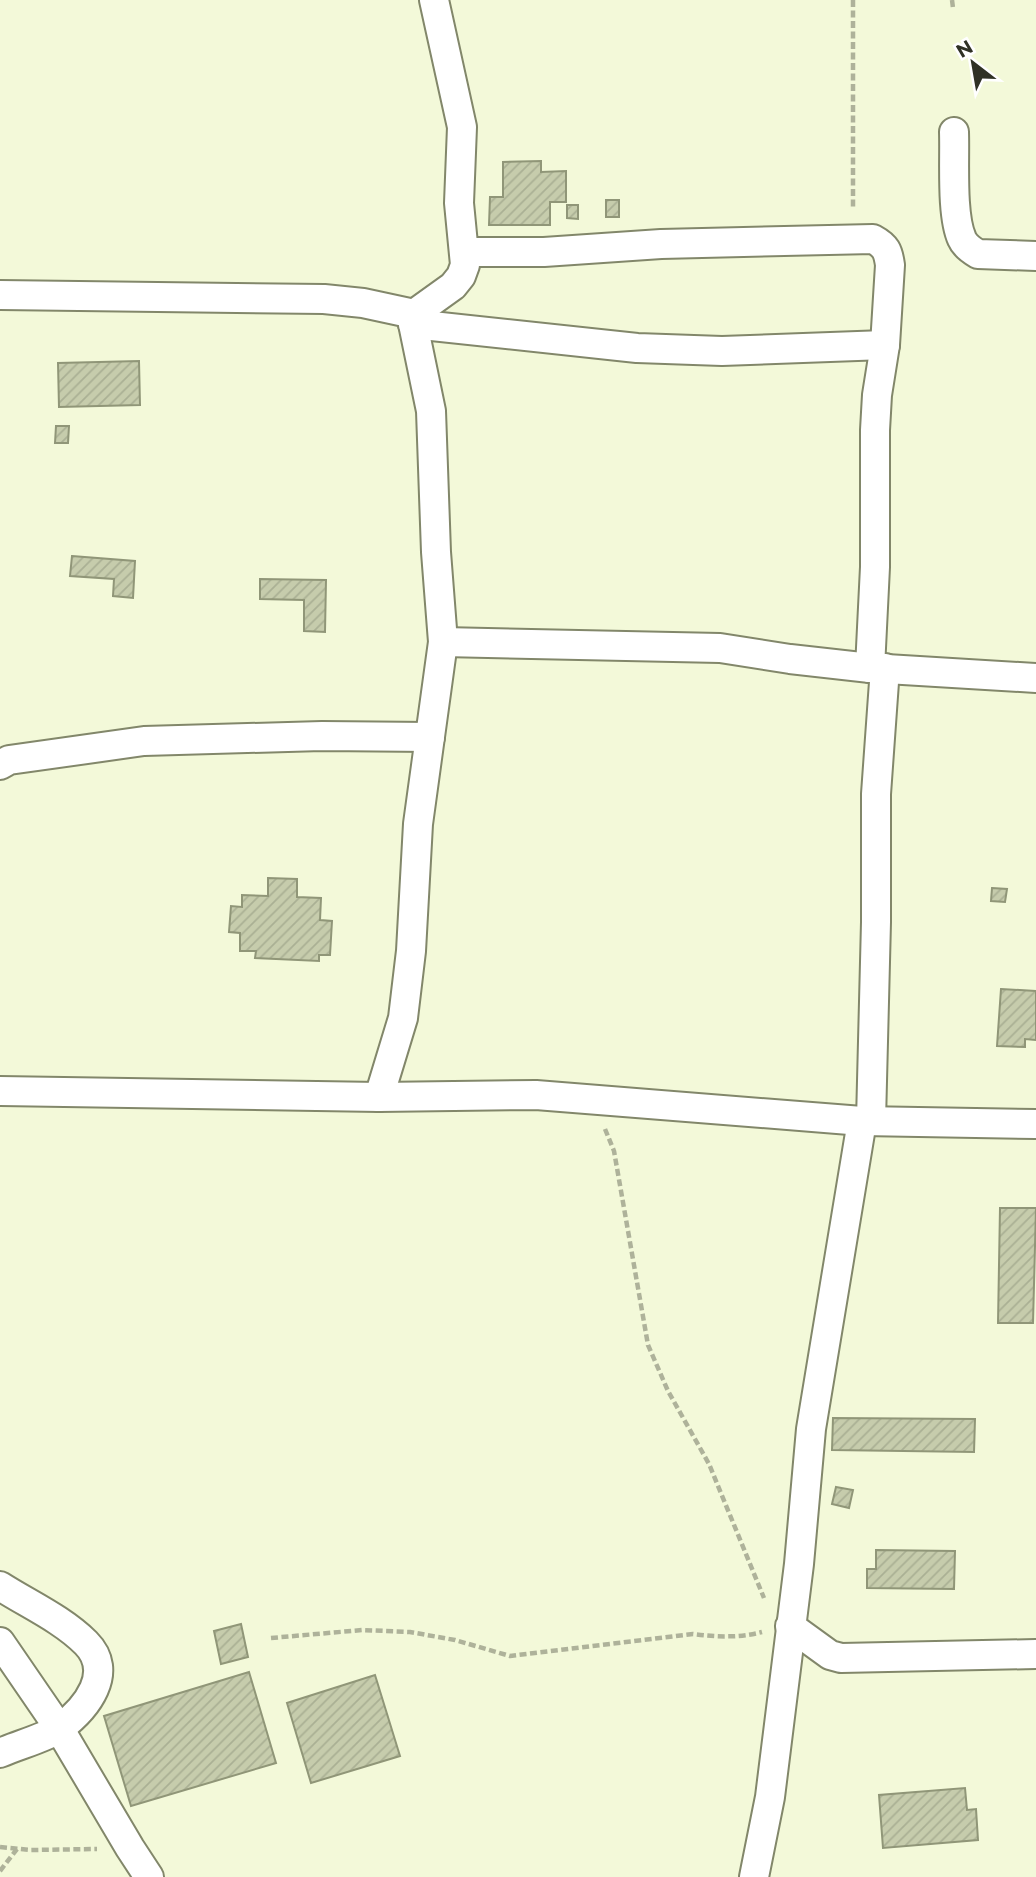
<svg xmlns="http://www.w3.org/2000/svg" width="1036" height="1877" viewBox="0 0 1036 1877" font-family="Montserrat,sans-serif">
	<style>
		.building { fill: url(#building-hatch); stroke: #909678; stroke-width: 2 }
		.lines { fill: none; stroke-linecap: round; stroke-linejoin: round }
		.minor-casing { stroke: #82876a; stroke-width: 32 }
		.path { stroke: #aeb29a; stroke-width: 4.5; stroke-dasharray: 7 3.5; stroke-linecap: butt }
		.minor { stroke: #fff; stroke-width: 28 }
	</style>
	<defs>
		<pattern id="building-hatch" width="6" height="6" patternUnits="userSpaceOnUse" patternTransform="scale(1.75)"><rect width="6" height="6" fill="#c6ccac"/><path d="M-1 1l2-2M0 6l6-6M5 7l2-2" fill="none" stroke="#aab094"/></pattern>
	</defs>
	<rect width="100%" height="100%" fill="#f3f9d9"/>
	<g class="building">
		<path d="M541,161v11l25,-1v31h-16v23h-61l1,-28h13v-35z"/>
		<rect x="606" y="200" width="13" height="17"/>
		<path d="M567,205h11v14l-11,-1z"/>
		<path d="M139,361l1,44 -81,2 -1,-44z"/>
		<path d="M56,426h13l-1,17h-13z"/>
		<path d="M72,556l63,5 -2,37 -20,-2 1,-17 -44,-3z"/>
		<path d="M260,579l66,1 -1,52 -21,-1v-31l-44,-1z"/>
		<path d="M268,878l29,1v18l24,1 -1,22 12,1 -2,34h-11v6l-64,-3 1,-7h-16v-18l-11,-1 2,-26 11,1v-12l26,1z"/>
		<path d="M992,888l15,1 -2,13 -14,-1z"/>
		<path d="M1001,989l35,2v49l-11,-1v8l-28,-1z"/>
		<path d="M1000,1208h36l-3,115h-35z"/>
		<path d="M833,1418l142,1 -1,33 -142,-2z"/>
		<path d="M836,1487l17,3 -4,18 -17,-4z"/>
		<path d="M876,1550l79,1 -1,38 -87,-1v-19h9z"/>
		<path d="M241,1624l7,33 -27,7 -7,-33z"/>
		<path d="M249,1672l27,91 -145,43 -27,-90z"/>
		<path d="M375,1675l25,81 -89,27 -24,-80z"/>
		<path d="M965,1788l2,22 9,-1 2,31 -95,8 -4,-53z"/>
	</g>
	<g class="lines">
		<defs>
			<g id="minor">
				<path d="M954,132c1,28 -3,83 8,107 3,7 9,11 16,15l58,2"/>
				<path d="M465,252h79l117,-8 212,-5c13,7 15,12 17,26l-5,80 -8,50 -2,35v137l-5,101"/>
				<path d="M0,295l324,4 39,4 51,11"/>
				<path d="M413,324l224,24 85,3 163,-6"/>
				<path d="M443,642l277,6 70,11 80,9 166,10"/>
				<path d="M0,765l9,-5 135,-19 178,-5 108,1"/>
				<path d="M0,1091l379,6 157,-2 326,26 174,3"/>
				<path d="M379,1097l24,-79 8,-67 7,-127 25,-182 -7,-90 -5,-141 -19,-92 2,-5 39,-28 8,-10 4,-11 -6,-62 3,-76 -28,-127"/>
				<path d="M871,1121l5,-199v-128l9,-126"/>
				<path d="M0,1586c28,18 62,33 86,57 29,29 1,65 -26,85 -15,10 -42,17 -60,25"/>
				<path d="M790,1626l40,29 11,3 195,-4"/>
				<path d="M0,1642l59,86 71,120 19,29"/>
				<path d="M754,1877l16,-80 29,-233 12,-135 51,-308"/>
			</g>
		</defs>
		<use href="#minor" class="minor-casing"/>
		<g class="path">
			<path d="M853,0v209"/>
			<path d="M952,0l1,8"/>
			<path d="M605,1129l9,22 34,194 20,46 41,73 55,134"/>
			<path d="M271,1638l91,-8 48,2 45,8 55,16 183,-22c24,3 46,4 69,-2"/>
			<path d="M0,1847l31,3 66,-1"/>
			<path d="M0,1871l17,-22"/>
		</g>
		<use href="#minor" class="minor"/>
	</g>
	<g transform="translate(973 63) rotate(329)" stroke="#ffffff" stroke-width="5" paint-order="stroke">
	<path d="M0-5L12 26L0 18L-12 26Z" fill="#2f3125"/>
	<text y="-10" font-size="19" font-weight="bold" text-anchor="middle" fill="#2f3125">N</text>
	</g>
</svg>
